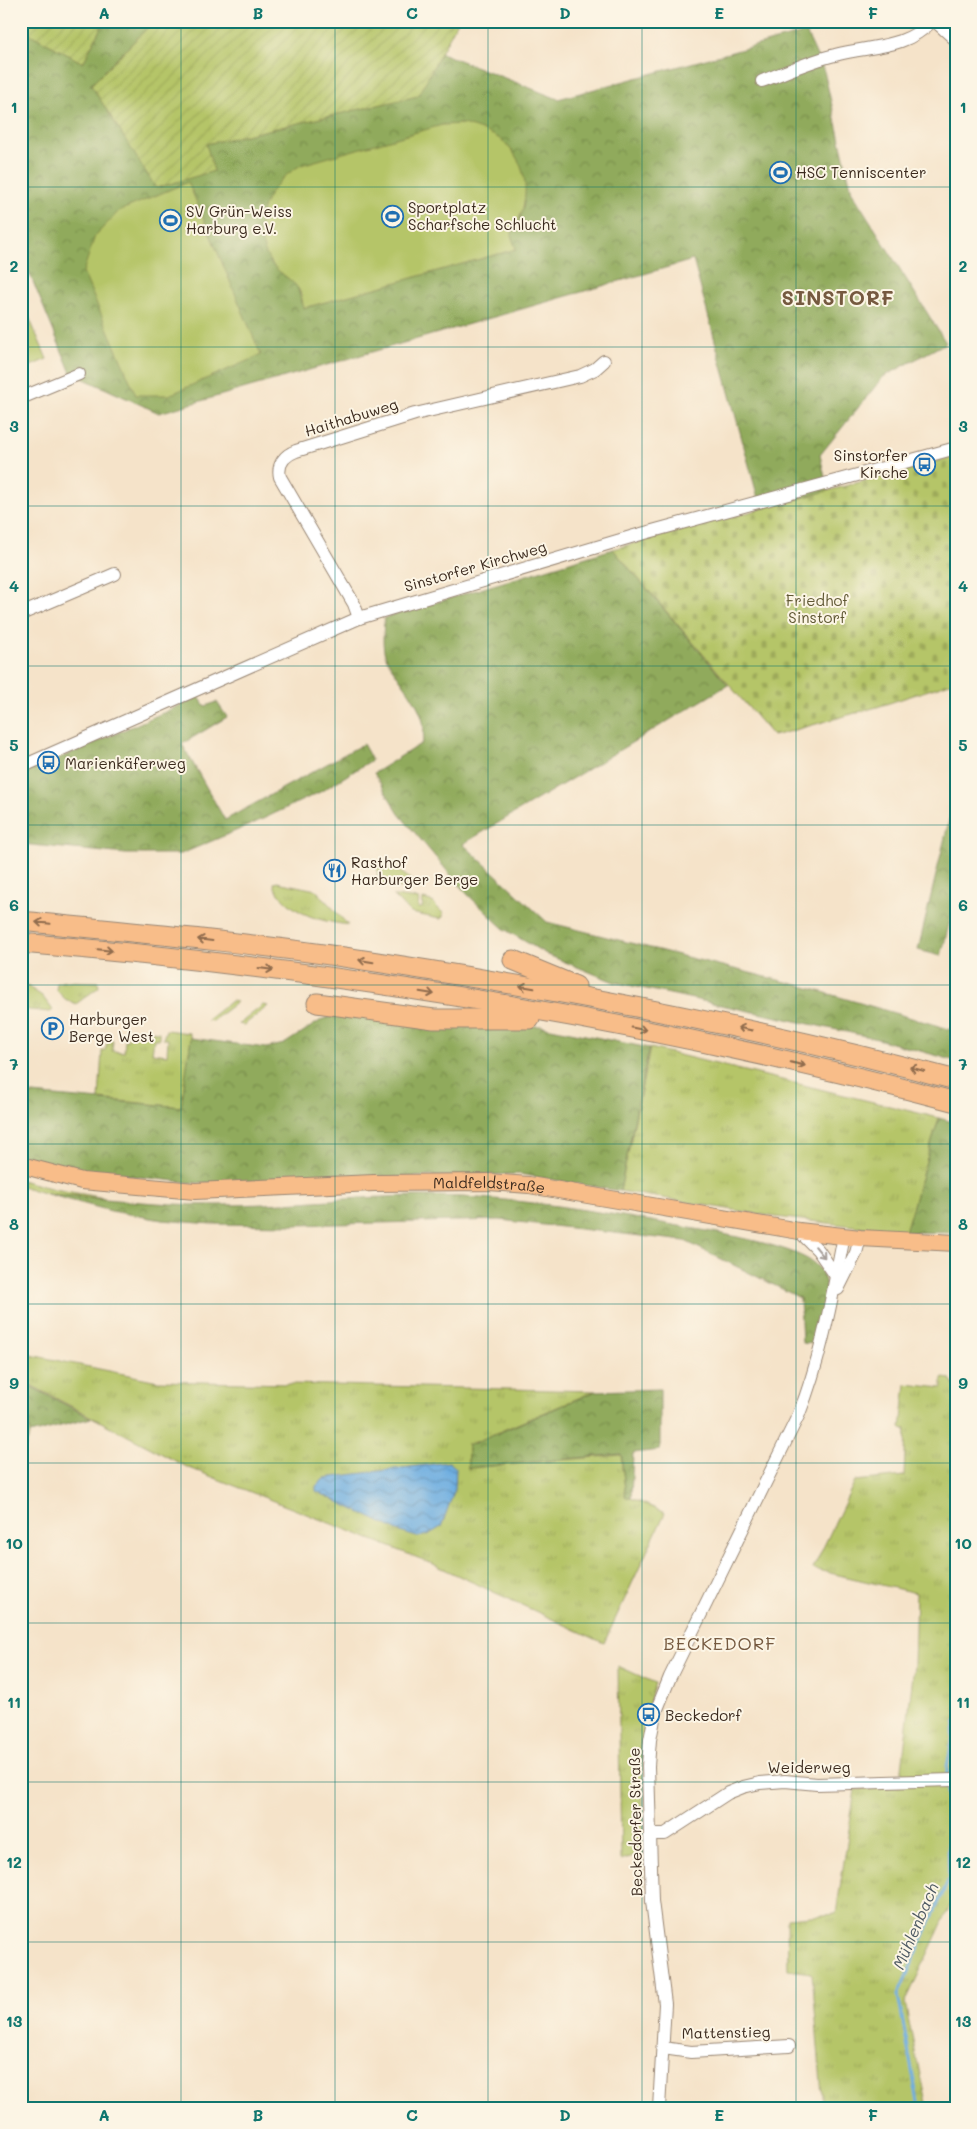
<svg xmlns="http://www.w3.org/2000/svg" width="977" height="2129" viewBox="0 0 977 2129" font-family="Mali,sans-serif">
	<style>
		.grass { fill: url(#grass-tufts); stroke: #787843 }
		.forest { fill: url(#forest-crowns); stroke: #666a3d; fill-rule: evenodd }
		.cemetery { fill: url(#cemetery-stones); stroke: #787843 }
		.garden { fill: url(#garden-furrows); stroke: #787843 }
		.pitch { fill: #b5c568; stroke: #787843 }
		.water { fill: url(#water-waves); stroke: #546c7f }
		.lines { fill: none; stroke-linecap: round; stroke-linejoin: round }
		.stream { stroke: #6dade0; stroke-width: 3 }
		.minor-casing { stroke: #988674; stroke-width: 14 }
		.major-casing { stroke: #988674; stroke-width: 18 }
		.highway-casing { stroke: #988674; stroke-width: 21 }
		.minor { stroke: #fff; stroke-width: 12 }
		.major { stroke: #f8bd89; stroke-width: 16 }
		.highway { stroke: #f8bd89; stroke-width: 19 }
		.oneway { stroke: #906c4e }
		.oneway2 { stroke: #a79f9a }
		.grid { fill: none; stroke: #0f766e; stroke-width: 1; stroke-opacity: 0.55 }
		.labels { text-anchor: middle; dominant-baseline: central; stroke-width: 4; stroke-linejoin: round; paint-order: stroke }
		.poi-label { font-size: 15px; fill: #3b2a1e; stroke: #fcf5e5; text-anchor: start }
		.street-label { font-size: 15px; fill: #3b2a1e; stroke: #fcf5e5 }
		.park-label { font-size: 15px; fill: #605834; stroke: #fcf5e5 }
		.water-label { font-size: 16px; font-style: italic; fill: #4c5862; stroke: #fcf5e5 }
		.quarter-label { font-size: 18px; letter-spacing: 1px; fill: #75593f; stroke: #fcf5e5 }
		.district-label { font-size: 20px; font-weight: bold; letter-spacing: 1px; fill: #75593f; stroke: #fcf5e5 }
		.neatline { fill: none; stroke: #0f766e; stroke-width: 2 }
		.grid-label { font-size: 16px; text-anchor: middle; font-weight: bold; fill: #0f766e }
	</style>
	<defs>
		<pattern id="grass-tufts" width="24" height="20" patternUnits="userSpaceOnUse" patternTransform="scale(1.25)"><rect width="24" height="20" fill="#b5c568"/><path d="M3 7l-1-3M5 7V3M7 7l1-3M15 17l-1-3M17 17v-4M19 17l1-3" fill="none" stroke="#9da95a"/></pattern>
		<pattern id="forest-crowns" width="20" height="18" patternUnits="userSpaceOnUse" patternTransform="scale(1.25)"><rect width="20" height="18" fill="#90aa5c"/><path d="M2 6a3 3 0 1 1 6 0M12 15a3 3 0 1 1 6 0" fill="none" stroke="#778b4b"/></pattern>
		<pattern id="cemetery-stones" width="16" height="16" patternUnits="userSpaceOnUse" patternTransform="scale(1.25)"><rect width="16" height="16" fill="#b5c568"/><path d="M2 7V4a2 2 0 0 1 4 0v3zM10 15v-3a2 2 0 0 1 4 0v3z" fill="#9da95a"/></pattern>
		<pattern id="garden-furrows" width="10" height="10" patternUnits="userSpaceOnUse" patternTransform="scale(1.25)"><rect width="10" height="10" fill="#b5c568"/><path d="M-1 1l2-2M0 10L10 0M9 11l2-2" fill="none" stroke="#9da95a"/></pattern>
		<pattern id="water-waves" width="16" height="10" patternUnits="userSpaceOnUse" patternTransform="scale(1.25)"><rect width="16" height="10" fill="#6dade0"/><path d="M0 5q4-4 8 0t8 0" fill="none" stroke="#5b8db5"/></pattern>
	</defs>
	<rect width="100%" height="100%" fill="#fcf5e5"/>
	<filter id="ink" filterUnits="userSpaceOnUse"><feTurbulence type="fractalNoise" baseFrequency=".02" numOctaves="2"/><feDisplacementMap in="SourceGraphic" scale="10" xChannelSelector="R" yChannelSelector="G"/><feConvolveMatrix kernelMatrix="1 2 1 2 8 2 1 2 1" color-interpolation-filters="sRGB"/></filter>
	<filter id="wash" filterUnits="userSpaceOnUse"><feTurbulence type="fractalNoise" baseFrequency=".0096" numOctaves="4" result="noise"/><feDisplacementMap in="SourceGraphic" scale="20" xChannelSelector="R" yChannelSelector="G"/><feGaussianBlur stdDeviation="1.12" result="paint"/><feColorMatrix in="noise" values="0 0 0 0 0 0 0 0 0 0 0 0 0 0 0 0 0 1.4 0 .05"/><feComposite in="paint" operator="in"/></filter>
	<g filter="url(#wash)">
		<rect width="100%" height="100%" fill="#f5e3c9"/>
		<g class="grass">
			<path d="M378,863c15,4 27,10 37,21l-1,3 -3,2 -34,-5z"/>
			<path d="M277,882l39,8 32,35c-25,-4 -49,-8 -67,-29 -3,-4 -7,-8 -7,-13z"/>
			<path d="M393,896l26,3 -1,9h4l1,-9 8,2 12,12v4l-3,2 -29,-6z"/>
			<path d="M65,981l33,1 1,5 -23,17 -11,-5 -9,-9 1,-7z"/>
			<path d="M21,982l21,14 11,14 -3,2 -29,-3z"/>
			<path d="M231,1001l6,1 -25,19 -5,-1z"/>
			<path d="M263,1005l5,1 -24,19 -5,-1z"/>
			<path d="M130,1029l29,3v7h-5l-2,14 15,2 1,-16h-5l3,-9 23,3 2,5 -9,69 -83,-8 3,-48 3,-1 3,-11 5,1 -1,11 12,1 1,-12h3z"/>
			<path d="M650,1048l289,70 -34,114 -129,-15 -156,-26z"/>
			<path d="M21,1180l33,9 51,9 -58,-4 -26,-8z"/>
			<path d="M21,1353l137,28 437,10 -127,54v23l153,-13 5,43h5l34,15 -61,130 -173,-80 -244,-96 -166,-87z"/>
			<path d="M942,1378l9,1 5,9v505l-51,110 22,105h-104l-11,-135 -24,-3 -1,-52 49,-4 19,-124 45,-4 14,-120 2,-73 -103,-24 42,-88 49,-5 2,-47 -5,-1 5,-44 36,4z"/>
			<path d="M27,1385l3,49 -9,26v-71z"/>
			<path d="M618,1666l37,17 -9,31 -4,51 2,87 -23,8z"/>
		</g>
		<g class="forest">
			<path d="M104,21h50l-63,64 115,59 211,-48 24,-43 117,46 248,-67 18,39 28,121 94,151 -63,34 -63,78 8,36 -67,18 -68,-249 -534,153 -88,-40 -50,-120v-224l62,34zM463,124l49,29c18,28 16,55 -1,82l4,14 -211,59 -6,-19 144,-164z"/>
			<path d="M613,549l115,136 -265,159 84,78 255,64 154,45v30l-86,-24 -256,-55 -66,-27 -44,-26 -39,-37 -66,-78 -25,-41 48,-30c10,-33 -23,-59 -36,-86 -5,-10 -2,-28 -2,-39z"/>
			<path d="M199,697l6,9 12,-4 10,15 -45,27 43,76 138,-76 9,16 -52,32 -70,33 -69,29h-55l-105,-10v-69z"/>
			<path d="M956,791v106l-15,59 -23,-6z"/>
			<path d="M341,1013l89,12 111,1 108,22 -29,143 -101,-17 -326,9 -124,-14 -48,-15v-61l160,14 10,-69 75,10 18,-4 39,-25z"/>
			<path d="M939,1118l17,5v110l-51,-1z"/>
			<path d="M47,1194c54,4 109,11 164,11 71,1 141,-9 212,-9 90,0 179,16 267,32 28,5 108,18 127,38 19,18 3,57 -2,78l-13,-1 -2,-45 -115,-57 -185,-21 -204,5 -84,-1 -50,-4 -51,-9z"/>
			<path d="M26,1384l65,34 -61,16z"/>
			<path d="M660,1389v61l-27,3 -2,45h-5l-5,-44 -153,14v-22l128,-55z"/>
		</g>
		<path class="cemetery" d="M956,456v225l-79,26 -104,29 -160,-187z"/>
		<g class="garden">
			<path d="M21,21h83l-21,42 -62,-34z"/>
			<path d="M154,21h304l-40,75 -212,48 8,27 -58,17 -65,-103z"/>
		</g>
		<g class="pitch">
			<path d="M463,124c13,4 26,8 37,15 32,25 31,65 11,96l5,14 -212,59c-2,-5 -2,-13 -5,-18 -5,-10 -23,-18 -30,-30 -21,-38 -3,-75 32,-95l141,-40z"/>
			<path d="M188,182l73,173 -92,40h-33l-53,-123 12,-36 24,-25z"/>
			<path d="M21,299l26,60 -26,11z"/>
		</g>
		<path class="water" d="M449,1462l7,6 -1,21 -14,38 -13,8 -11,2 -17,-5 -84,-41v-5l9,-8z"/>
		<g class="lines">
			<g class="stream">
				<path d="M947,1777v-10l9,-46"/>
				<path d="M919,2108l-21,-113 51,-116 -2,-96"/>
			</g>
		</g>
	</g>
	<g filter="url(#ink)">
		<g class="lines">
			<defs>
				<g id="minor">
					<path d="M935,21l21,19"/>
					<path d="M762,81c24,-9 48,-20 73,-26 36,-10 69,-5 97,-34"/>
					<path d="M21,398l58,-24"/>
					<path d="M21,614l94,-40"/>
					<path d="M359,618l-5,-14 -74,-127c-3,-13 5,-22 16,-26l119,-37 165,-38 15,-7 9,-8"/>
					<path d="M21,767l338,-149 275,-82 322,-88"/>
					<path d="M799,1231l19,19 18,26"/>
					<path d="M838,1289l18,-36 4,-15"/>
					<path d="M650,1834h15l63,-41 15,-6 17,-4 25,-2 32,3 135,-4"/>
					<path d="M663,2048l28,4 98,-6"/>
					<path d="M659,2108l6,-104 -13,-103 -4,-135 2,-26 5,-26 15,-37 129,-263c23,-58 33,-118 45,-178"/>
				</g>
				<g id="major">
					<path id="s1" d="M21,1165l61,16 113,10 179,-8 115,-1 40,3 270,46 61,7 96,5"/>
				</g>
				<g id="highway">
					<path d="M21,921c108,11 216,20 323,36 206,31 410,69 612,123"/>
					<path d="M21,943c315,26 629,79 935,159"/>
					<path d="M513,960l63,26"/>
					<path d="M317,1003l117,16h96"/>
				</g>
			</defs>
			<use href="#minor" class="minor-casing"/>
			<use href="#major" class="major-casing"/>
			<use href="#highway" class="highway-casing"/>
			<use href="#minor" class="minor"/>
			<use href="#major" class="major"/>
			<use href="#highway" class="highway"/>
		</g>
		<defs><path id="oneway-shaft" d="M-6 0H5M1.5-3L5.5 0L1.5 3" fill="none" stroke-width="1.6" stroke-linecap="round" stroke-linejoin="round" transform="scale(1.25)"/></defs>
		<g class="oneway">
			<use href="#oneway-shaft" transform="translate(43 923) rotate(-174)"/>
			<use href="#oneway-shaft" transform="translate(205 940) rotate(-173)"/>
			<use href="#oneway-shaft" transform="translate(105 950) rotate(6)"/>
			<use href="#oneway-shaft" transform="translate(366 961) rotate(-171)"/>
			<use href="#oneway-shaft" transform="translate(266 969) rotate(7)"/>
			<use href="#oneway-shaft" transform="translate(527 987) rotate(-170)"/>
			<use href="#oneway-shaft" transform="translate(427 993) rotate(9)"/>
			<use href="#oneway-shaft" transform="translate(639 1029) rotate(11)"/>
			<use href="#oneway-shaft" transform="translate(745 1029) rotate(-168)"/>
			<use href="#oneway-shaft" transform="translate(798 1064) rotate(13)"/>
			<use href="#oneway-shaft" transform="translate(917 1069) rotate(-165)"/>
		</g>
		<use class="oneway2" href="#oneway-shaft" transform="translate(820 1252) rotate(50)"/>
	</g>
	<path class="grid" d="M181,21v2087M335,21v2087M488,21v2087M642,21v2087M796,21v2087M21,187h935M21,347h935M21,506h935M21,666h935M21,825h935M21,985h935M21,1144h935M21,1304h935M21,1463h935M21,1623h935M21,1782h935M21,1942h935"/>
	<defs>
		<symbol id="stadium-ring" viewBox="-11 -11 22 22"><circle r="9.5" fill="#fcf5e5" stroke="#1f6fb2" stroke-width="1.5"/><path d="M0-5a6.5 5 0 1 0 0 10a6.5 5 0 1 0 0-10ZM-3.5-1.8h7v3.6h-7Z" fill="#1f6fb2"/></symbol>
		<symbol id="bus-ring" viewBox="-11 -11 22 22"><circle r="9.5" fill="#fcf5e5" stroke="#1f6fb2" stroke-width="1.5"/><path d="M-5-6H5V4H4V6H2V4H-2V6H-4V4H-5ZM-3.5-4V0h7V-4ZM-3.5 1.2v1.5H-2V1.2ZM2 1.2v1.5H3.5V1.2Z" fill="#1f6fb2"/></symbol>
		<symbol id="restaurant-ring" viewBox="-11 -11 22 22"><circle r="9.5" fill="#fcf5e5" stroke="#1f6fb2" stroke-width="1.5"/><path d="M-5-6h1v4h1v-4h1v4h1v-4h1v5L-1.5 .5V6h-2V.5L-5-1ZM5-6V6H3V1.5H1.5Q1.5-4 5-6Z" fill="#1f6fb2"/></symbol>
		<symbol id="parking-ring" viewBox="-11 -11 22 22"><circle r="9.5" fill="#fcf5e5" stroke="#1f6fb2" stroke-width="1.5"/><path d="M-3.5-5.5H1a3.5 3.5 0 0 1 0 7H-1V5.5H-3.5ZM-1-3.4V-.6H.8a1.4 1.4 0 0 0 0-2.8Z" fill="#1f6fb2"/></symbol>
	</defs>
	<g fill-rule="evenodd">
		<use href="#stadium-ring" x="768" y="160" width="25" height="25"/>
		<use href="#stadium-ring" x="380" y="204" width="25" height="25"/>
		<use href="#stadium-ring" x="158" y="208" width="25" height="25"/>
		<use href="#bus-ring" x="912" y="452" width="25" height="25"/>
		<use href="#bus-ring" x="36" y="750" width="25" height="25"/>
		<use href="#restaurant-ring" x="322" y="858" width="25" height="25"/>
		<use href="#parking-ring" x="40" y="1016" width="25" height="25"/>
		<use href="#bus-ring" x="636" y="1702" width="25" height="25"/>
	</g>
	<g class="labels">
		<g class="poi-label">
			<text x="796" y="172">HSC Tenniscenter</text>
			<text x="408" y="207">Sportplatz<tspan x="408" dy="17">Scharfsche Schlucht</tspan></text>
			<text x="186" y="211">SV Grün-Weiss<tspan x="186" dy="17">Harburg e.V.</tspan></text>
			<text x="908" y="455" text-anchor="end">Sinstorfer<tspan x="908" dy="17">Kirche</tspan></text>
			<text x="65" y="763">Marienkäferweg</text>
			<text x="351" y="862">Rasthof<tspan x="351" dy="17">Harburger Berge</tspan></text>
			<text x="69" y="1019">Harburger<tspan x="69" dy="17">Berge West</tspan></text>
			<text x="665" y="1715">Beckedorf</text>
		</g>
		<g class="street-label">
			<text transform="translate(351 417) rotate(-17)">Haithabuweg</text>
			<text transform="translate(475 566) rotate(-16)">Sinstorfer Kirchweg</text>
			<text stroke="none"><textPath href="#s1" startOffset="471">Maldfeldstraße</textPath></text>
			<text x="809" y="1767">Weiderweg</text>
			<text transform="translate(635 1822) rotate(-91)">Beckedorfer Straße</text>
			<text transform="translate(726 2032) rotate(-1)">Mattenstieg</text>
		</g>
		<g class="park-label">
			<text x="817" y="600">Friedhof<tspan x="817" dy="17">Sinstorf</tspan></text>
		</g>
		<g class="water-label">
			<text transform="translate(915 1926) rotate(-67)">Mühlenbach</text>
		</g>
		<g class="quarter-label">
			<text x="720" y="1643">BECKEDORF</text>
		</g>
		<g class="district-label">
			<text x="838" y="297">SINSTORF</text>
		</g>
	</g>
	<rect width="977" height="2129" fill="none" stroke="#fcf5e5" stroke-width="55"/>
	<rect x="28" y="28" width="922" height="2074" class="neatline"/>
	<g class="grid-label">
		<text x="104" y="19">A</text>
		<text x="258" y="19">B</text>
		<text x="412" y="19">C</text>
		<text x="565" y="19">D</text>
		<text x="719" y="19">E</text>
		<text x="873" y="19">F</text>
		<text x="14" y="113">1</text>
		<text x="963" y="113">1</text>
		<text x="14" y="272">2</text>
		<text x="963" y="272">2</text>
		<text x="14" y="432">3</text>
		<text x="963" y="432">3</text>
		<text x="14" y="592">4</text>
		<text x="963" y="592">4</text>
		<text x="14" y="751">5</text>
		<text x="963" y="751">5</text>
		<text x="14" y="911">6</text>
		<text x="963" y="911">6</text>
		<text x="14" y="1070">7</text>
		<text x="963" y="1070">7</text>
		<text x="14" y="1230">8</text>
		<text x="963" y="1230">8</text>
		<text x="14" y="1389">9</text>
		<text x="963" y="1389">9</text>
		<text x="14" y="1549">10</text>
		<text x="963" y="1549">10</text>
		<text x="14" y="1708">11</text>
		<text x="963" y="1708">11</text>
		<text x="14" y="1868">12</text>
		<text x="963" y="1868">12</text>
		<text x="14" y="2027">13</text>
		<text x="963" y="2027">13</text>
		<text x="104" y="2121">A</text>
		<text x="258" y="2121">B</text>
		<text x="412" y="2121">C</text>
		<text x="565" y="2121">D</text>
		<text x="719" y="2121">E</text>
		<text x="873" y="2121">F</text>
	</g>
</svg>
